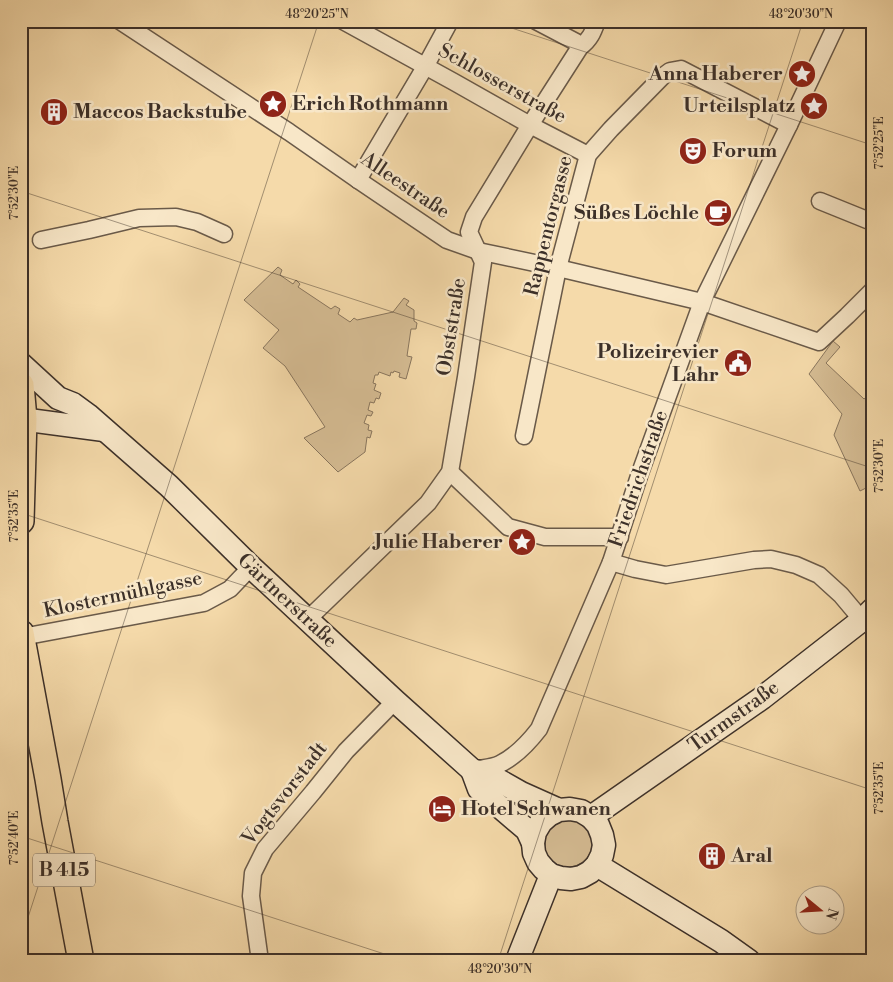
<svg xmlns="http://www.w3.org/2000/svg" width="893" height="982" viewBox="0 0 893 982" font-family="'Libre Bodoni',serif">
	<style>
		.green { fill: #d6bd94; stroke: #89765e }
		.lines { fill: none; stroke-linecap: round; stroke-linejoin: round }
		.street-casing { stroke: #6a5a49; stroke-width: 19 }
		.secondary-casing { stroke: #3c3029; stroke-width: 25 }
		.primary-casing { stroke: #3c3029; stroke-width: 28 }
		.street { stroke: #f8e7c8; stroke-width: 16 }
		.secondary { stroke: #f8e7c8; stroke-width: 22 }
		.primary { stroke: #f5daaa; stroke-width: 25 }
		.ticks { fill: none; stroke: #3c3029; stroke-width: 1; stroke-opacity: 0.45 }
		.labels { text-anchor: middle; dominant-baseline: central; stroke-width: 5; stroke-linejoin: round; paint-order: stroke }
		.shield { fill: #f8e7c8; stroke: #746759; stroke-width: 1 }
		.shield-label { font-size: 19px; font-weight: bold; fill: #3c3029 }
		.poi-label { font-size: 20px; font-weight: bold; fill: #3c3029; stroke: #f8e7c8; text-anchor: end }
		.street-label { font-size: 20px; fill: #3c3029; stroke: #f8e7c8 }
		.neatline { fill: none; stroke: #3c3029; stroke-width: 2 }
		.ticks-label { font-size: 12px; text-anchor: middle; fill: #3c3029 }
	</style>
	<rect width="100%" height="100%" fill="#f5daaa"/>
	<filter id="stains"><feTurbulence type="fractalNoise" baseFrequency=".004" numOctaves="4"/><feColorMatrix values="0 0 0 0 .2 0 0 0 0 .09 0 0 0 0 .02 0 0 0 .5 -.17"/></filter>
	<radialGradient id="worn" r=".72"><stop offset=".6" stop-color="#630" stop-opacity="0"/><stop offset="1" stop-color="#630" stop-opacity=".3"/></radialGradient>
	<g class="green">
		<path d="M278,267l4,3 -2,5 13,9 3,-4 4,4 -2,3 33,22 4,-3 5,3 -2,5 12,8 4,-4 3,2 36,-8 11,-14 5,3 -3,4 8,5v11l3,2 -1,6h-5l-4,27 5,1 -6,22 -7,-2 1,-4 -6,-2 -1,2 -2,-1 -1,4 -11,-4 -1,3h-3l-2,8 3,1 -2,6 7,3 -2,6 -3,-1 -2,5 -4,-1 -2,8 5,2 -2,4 -4,-1 -3,8 5,2 -1,5 4,1 -2,7 -3,-1 -2,15 -27,20 -34,-34 21,-11 -40,-61 -22,-18 16,-18 -35,-30z"/>
		<path d="M833,341l7,6 -14,16 38,36 8,-6v92l-12,6 -26,-56 8,-21 -33,-40z"/>
		<path d="M483,779l53,29 -11,14z"/>
		<circle cx="568" cy="843" r="24"/>
	</g>
	<g class="lines">
		<defs>
			<g id="street">
				<path d="M120,21l169,111 69,48 89,60 31,11 80,17 144,34 117,40 28,-26 25,-25"/>
				<path d="M343,21l111,61 76,43 58,30"/>
				<path d="M536,21l40,21 4,5"/>
				<path d="M358,180l67,-113 25,-46"/>
				<path d="M820,201l52,21"/>
				<path d="M41,240l48,-10 50,-12 37,-1 21,5 27,12"/>
				<path d="M524,436l34,-168 30,-113 23,-26 51,-52 8,-6 11,-2 108,56"/>
				<path d="M450,472l58,55 37,10h75"/>
				<path d="M611,562l24,7 31,6 88,-15 17,-1 25,6 23,10 22,20 21,25"/>
				<path d="M307,620l121,-117 22,-31 16,-95 17,-115 -14,-30 5,-15 56,-92 50,-78c10,-7 13,-15 17,-26"/>
				<path d="M22,637l182,-34 26,-14 21,-22"/>
				<path d="M473,770c8,-2 19,-2 27,-6 16,-8 29,-22 39,-35l72,-167 29,-89 62,-171 87,-177 49,-104"/>
				<path d="M260,961l-9,-65 2,-23 12,-24 48,-57 33,-41 49,-50"/>
			</g>
			<g id="secondary">
				<path d="M21,364l37,34 15,6 15,11 81,71 82,81 144,134 77,69 19,6 30,17 38,17 11,-1 11,2 10,6 7,8 4,10 2,10 -2,10 -5,10 -7,7 -9,5 -10,2 -10,-1 -10,-3 -7,-6 -6,-7 -4,-9 -1,-10 2,-11 6,-10 8,-7 10,-5"/>
				<path d="M21,419l83,11"/>
				<path d="M472,770l7,19 48,41 6,13"/>
				<path d="M591,817l171,-119 100,-78 10,-10"/>
				<path d="M597,865l124,76 28,20"/>
				<path d="M517,961l34,-86"/>
			</g>
			<g id="primary">
				<path d="M21,385l3,34 -3,102"/>
				<path d="M21,633l27,146 7,43 26,139"/>
			</g>
		</defs>
		<use href="#street" class="street-casing"/>
		<use href="#secondary" class="secondary-casing"/>
		<use href="#primary" class="primary-casing"/>
		<use href="#street" class="street"/>
		<use href="#secondary" class="secondary"/>
		<use href="#primary" class="primary"/>
	</g>
	<path class="ticks" d="M490,21l382,124M21,191l851,277M21,513l851,277M21,836l385,125M21,939l298,-918M498,961l305,-940"/>
	<defs>
		<symbol id="sight-disc" viewBox="-11 -11 22 22"><circle r="9.5" fill="#8f2418" stroke="#f8e7c8"/><path d="M0-6L1.8-2.2L6-1.7L2.9 1.2L3.7 5.4L0 3.3L-3.7 5.4L-2.9 1.2L-6-1.7L-1.8-2.2Z" fill="#fff"/></symbol>
		<symbol id="building-disc" viewBox="-11 -11 22 22"><circle r="9.5" fill="#8f2418" stroke="#f8e7c8"/><path d="M-4-6H4V6H1V3H-1V6H-4ZM-2.5-4.3h1.7v1.8h-1.7ZM.8-4.3h1.7v1.8H.8ZM-2.5-1h1.7V.8h-1.7ZM.8-1h1.7V.8H.8Z" fill="#fff"/></symbol>
		<symbol id="theatre-disc" viewBox="-11 -11 22 22"><circle r="9.5" fill="#8f2418" stroke="#f8e7c8"/><path d="M-5-5.5Q0-4 5-5.5V0Q5 5 0 6Q-5 5-5 0ZM-3.3-2.5H-1v1.5H-3.3ZM1-2.5H3.3v1.5H1ZM-2.8 1Q0 5.5 2.8 1Z" fill="#fff"/></symbol>
		<symbol id="cafe-disc" viewBox="-11 -11 22 22"><circle r="9.5" fill="#8f2418" stroke="#f8e7c8"/><path d="M-5.5-4.5H6V0H3Q3 3.5 0 3.5H-2.5Q-5.5 3.5-5.5 0ZM3-3.2v2h1.7v-2ZM-6 4.5H4V6H-6Z" fill="#fff"/></symbol>
		<symbol id="civic-disc" viewBox="-11 -11 22 22"><circle r="9.5" fill="#8f2418" stroke="#f8e7c8"/><path d="M-.6-6.5H3V-4.5H.6V-3L4-1V1h2V6H-6V1h2V-1L-.6-3ZM-1.2 2.5V6h2.4V2.5Z" fill="#fff"/></symbol>
		<symbol id="hotel-disc" viewBox="-11 -11 22 22"><circle r="9.5" fill="#8f2418" stroke="#f8e7c8"/><path d="M-6-4.5h1.5V1H6V5H4.5V3h-9V5H-6ZM-4 0a1.8 1.8 0 1 1 3.6 0ZM.5 0V-2.5h3Q6-2.5 6 0Z" fill="#fff"/></symbol>
	</defs>
	<g fill-rule="evenodd">
		<use href="#sight-disc" x="786" y="58" width="32" height="32"/>
		<use href="#sight-disc" x="257" y="88" width="32" height="32"/>
		<use href="#sight-disc" x="798" y="90" width="32" height="32"/>
		<use href="#building-disc" x="38" y="96" width="32" height="32"/>
		<use href="#theatre-disc" x="677" y="135" width="32" height="32"/>
		<use href="#cafe-disc" x="702" y="197" width="32" height="32"/>
		<use href="#civic-disc" x="722" y="347" width="32" height="32"/>
		<use href="#sight-disc" x="506" y="526" width="32" height="32"/>
		<use href="#hotel-disc" x="426" y="793" width="32" height="32"/>
		<use href="#building-disc" x="696" y="840" width="32" height="32"/>
	</g>
	<g class="labels">
		<rect class="shield" x="33" y="853.5" width="62" height="33" rx="4"/>
		<g class="shield-label">
			<text x="64" y="870">B 415</text>
		</g>
		<g class="poi-label">
			<text x="783" y="74">Anna Haberer</text>
			<text x="292" y="104" text-anchor="start">Erich Rothmann</text>
			<text x="795" y="106">Urteilsplatz</text>
			<text x="73" y="112" text-anchor="start">Maccos Backstube</text>
			<text x="712" y="151" text-anchor="start">Forum</text>
			<text x="699" y="213">Süßes Löchle</text>
			<text x="719" y="352">Polizeirevier<tspan x="719" dy="23">Lahr</tspan></text>
			<text x="503" y="542">Julie Haberer</text>
			<text x="461" y="809" text-anchor="start">Hotel Schwanen</text>
			<text x="731" y="856" text-anchor="start">Aral</text>
		</g>
		<g class="street-label">
			<text transform="translate(502 84) rotate(29)">Schlosserstraße</text>
			<text transform="translate(405 186) rotate(34)">Alleestraße</text>
			<text transform="translate(549 226) rotate(-76)">Rappentorgasse</text>
			<text transform="translate(452 327) rotate(-81)">Obststraße</text>
			<text transform="translate(639 479) rotate(-71)">Friedrichstraße</text>
			<text transform="translate(123 595) rotate(-12)">Klostermühlgasse</text>
			<text transform="translate(287 601) rotate(43)">Gärtnerstraße</text>
			<text transform="translate(734 717) rotate(-36)">Turmstraße</text>
			<text transform="translate(285 794) rotate(-52)">Vogtsvorstadt</text>
		</g>
	</g>
	<rect width="893" height="982" fill="none" stroke="#f5daaa" stroke-width="55"/>
	<g transform="translate(820 910) rotate(108)"><circle r="24" fill="#f8e7c8" stroke="#ad9e88"/>
	<path d="M0-4L9 19L0 12L-9 19Z" fill="#8f2418"/>
	<text y="-8" font-size="14" font-weight="bold" text-anchor="middle" fill="#3c3029">N</text>
	</g>
	<rect x="28" y="28" width="838" height="926" class="neatline"/>
	<g class="ticks-label">
		<text x="317" y="18">48°20'25"N</text>
		<text x="801" y="18">48°20'30"N</text>
		<text transform="translate(879 143) rotate(-90)" y="4">7°52'25"E</text>
		<text transform="translate(14 193) rotate(-90)" y="4">7°52'30"E</text>
		<text transform="translate(879 466) rotate(-90)" y="4">7°52'30"E</text>
		<text transform="translate(14 516) rotate(-90)" y="4">7°52'35"E</text>
		<text transform="translate(879 788) rotate(-90)" y="4">7°52'35"E</text>
		<text transform="translate(14 838) rotate(-90)" y="4">7°52'40"E</text>
		<text x="500" y="973">48°20'30"N</text>
	</g>
	<rect width="100%" height="100%" filter="url(#stains)"/>
	<rect width="100%" height="100%" fill="url(#worn)"/>
</svg>
